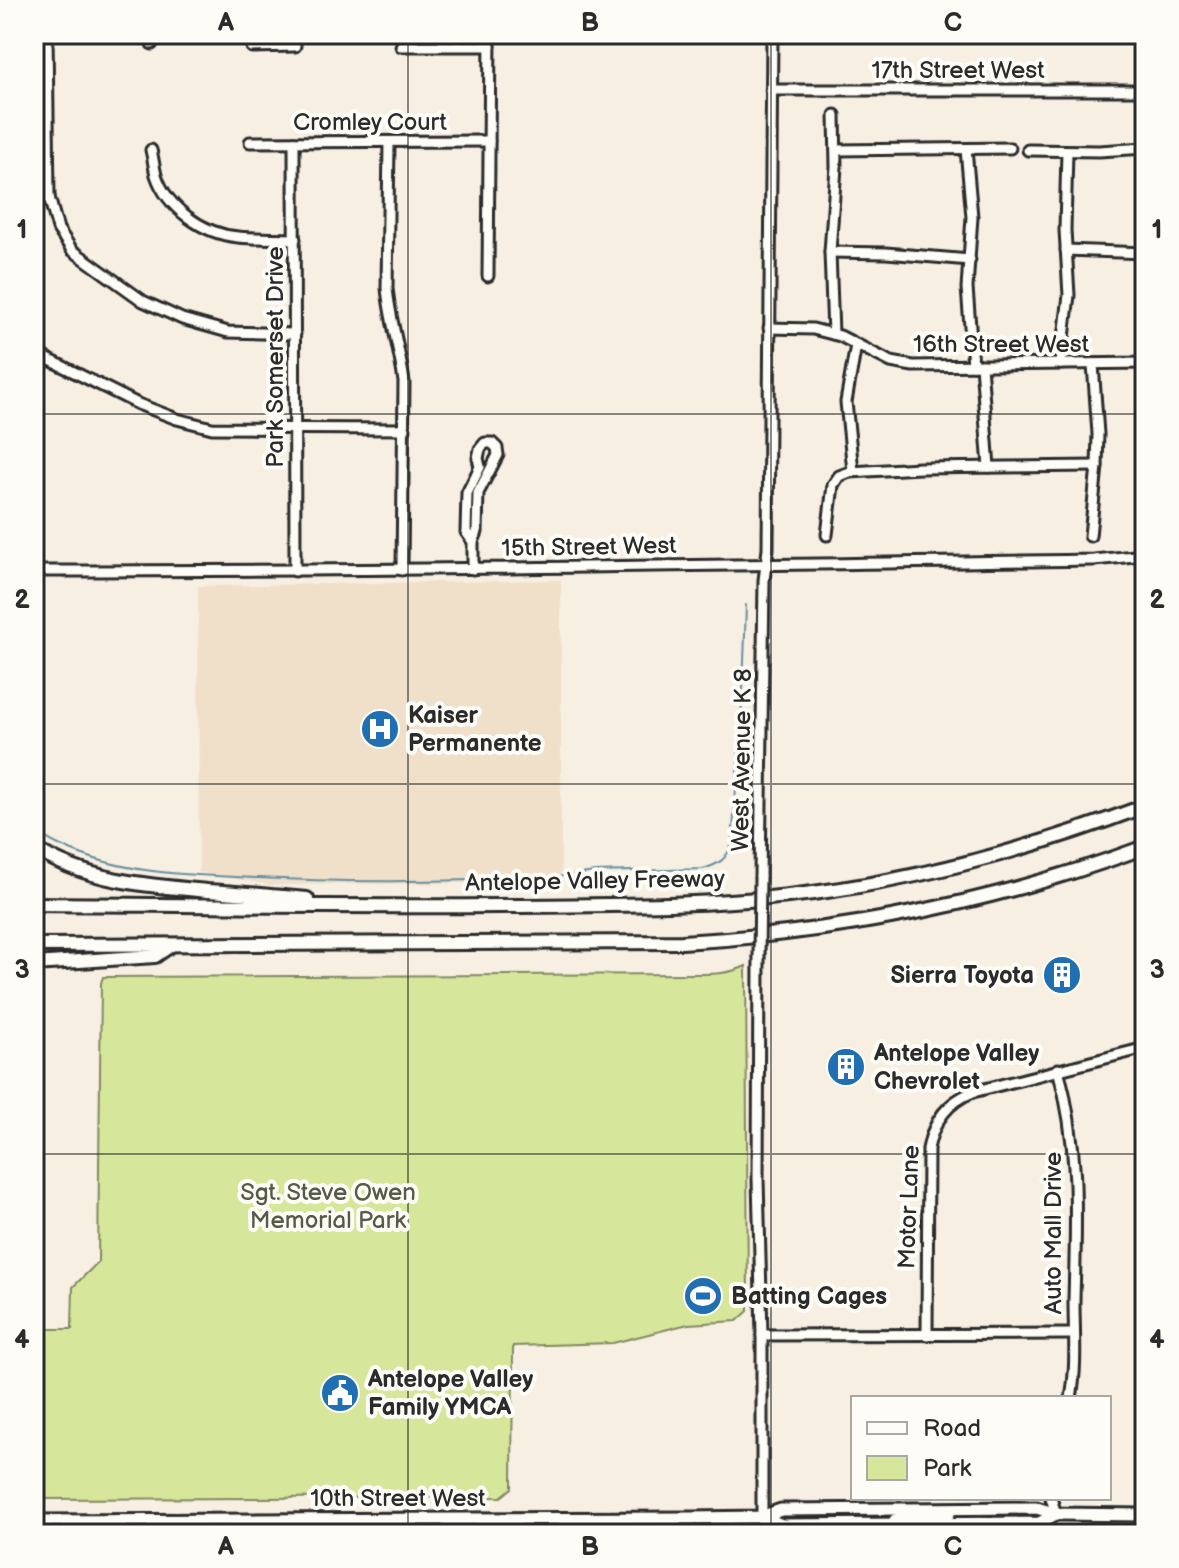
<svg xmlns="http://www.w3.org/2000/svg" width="1179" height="1568" viewBox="0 0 1179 1568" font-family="'Balsamiq Sans',sans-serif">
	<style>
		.built { fill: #f0dfc9 }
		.green { fill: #d6e79b; stroke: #808963; stroke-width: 2 }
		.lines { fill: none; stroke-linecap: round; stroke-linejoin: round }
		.stream { stroke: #6690a1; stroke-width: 2 }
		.minor-casing { stroke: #2b2b2b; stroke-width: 15 }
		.major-casing { stroke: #2b2b2b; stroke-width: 17 }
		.highway-casing { stroke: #2b2b2b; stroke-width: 18 }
		.minor { stroke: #fdfcf7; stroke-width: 9 }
		.major { stroke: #fdfcf7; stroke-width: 11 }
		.highway { stroke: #fdfcf7; stroke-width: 12 }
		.minor-bridge-casing { stroke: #2b2b2b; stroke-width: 15; stroke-linecap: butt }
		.minor-bridge { stroke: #fdfcf7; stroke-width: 9 }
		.grid { fill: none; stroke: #2b2b2b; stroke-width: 2; stroke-opacity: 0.55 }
		.labels { text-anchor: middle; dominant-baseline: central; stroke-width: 8; stroke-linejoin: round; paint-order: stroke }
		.street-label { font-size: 24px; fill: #2b2b2b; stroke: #fdfcf7 }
		.poi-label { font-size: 24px; font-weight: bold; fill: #2b2b2b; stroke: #fdfcf7; text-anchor: start }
		.park-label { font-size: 24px; fill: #565a47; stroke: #fdfcf7 }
		.neatline { fill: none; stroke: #2b2b2b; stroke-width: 3 }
		.grid-label { font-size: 26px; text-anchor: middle; font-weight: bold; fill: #2b2b2b }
	</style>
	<rect width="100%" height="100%" fill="#f7efe2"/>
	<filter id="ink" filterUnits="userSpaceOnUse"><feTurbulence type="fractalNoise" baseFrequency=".0125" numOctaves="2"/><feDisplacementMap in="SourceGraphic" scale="16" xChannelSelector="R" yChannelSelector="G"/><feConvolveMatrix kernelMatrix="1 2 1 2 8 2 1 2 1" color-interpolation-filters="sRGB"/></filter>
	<g filter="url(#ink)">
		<path class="built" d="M561,580v302l-292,3 -70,-13 -1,-286z"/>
		<path class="green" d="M746,966l2,345 -11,10 -49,3 -75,19 -100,3 -1,142 -11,9 -467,2v-170h38l1,-42 25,-25 3,-279 2,-6 593,-3c17,0 34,0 50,-8z"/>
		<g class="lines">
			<path class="stream" d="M34,831c9,5 17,11 27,15 62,29 131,29 198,32 88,5 176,3 264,1l33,-2 40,-5 107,-3c16,-5 23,-9 29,-25l11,-154 3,-85"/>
			<defs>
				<g id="minor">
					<path d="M47,34l2,163 9,32 14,21 71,51 39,18 46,13 67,2"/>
					<path d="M601,34h58"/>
					<path d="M152,44l2,-10"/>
					<path d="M401,46h89"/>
					<path d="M252,47l43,-1v-12"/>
					<path d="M771,90h374"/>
					<path d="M34,94l13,-1"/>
					<path d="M250,142l239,-1"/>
					<path d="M294,142l1,429"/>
					<path d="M389,142l-2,146c3,32 13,62 17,94l-2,188"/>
					<path d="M966,149l6,68 -5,71 6,77"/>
					<path d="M151,150c2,8 3,17 5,25 11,33 47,59 82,62 18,2 38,1 57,2"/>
					<path d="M836,150l174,-2"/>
					<path d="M1028,150l71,1 46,-3"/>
					<path d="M34,200l15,-3"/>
					<path d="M1066,250l79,3"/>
					<path d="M830,252l56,1 84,7"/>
					<path d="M488,276l2,-242"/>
					<path d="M769,328l44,1 27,7 51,26 22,4 232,-3"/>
					<path d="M833,334l-3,-82 6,-85 -1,-52"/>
					<path d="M34,352l104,52 39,15 35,9 193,1"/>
					<path d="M1061,364l8,-69 -4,-65 2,-79"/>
					<path d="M981,365l8,102"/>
					<path d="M853,471l-7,-69 10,-57"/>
					<path d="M827,535l6,-50 6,-9 11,-4 70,-4 177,-2"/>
					<path d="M1090,536l7,-70 1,-32 -5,-70"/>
					<path d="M473,542l-7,-10 1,-39 13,-26 -2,-9 2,-9 5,-6h7l5,5 1,7 -20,38 -1,39 -4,10v27"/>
					<path d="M34,571c353,0 706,-6 1060,-11l51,-5"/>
					<path d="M760,877l4,-297 4,-31 4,-515"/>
					<path d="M759,958l-1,221 4,156v199"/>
					<path d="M1058,1069c22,79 18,151 16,231 0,33 3,66 -3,98"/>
					<path d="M762,1335l312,-1"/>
					<path d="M927,1335l1,-186c5,-27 19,-47 45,-57l172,-44"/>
					<path d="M1051,1498l5,16"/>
				</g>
				<g id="major">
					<path d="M761,1517l21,8 257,-2 17,-9"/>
					<path d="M895,1520l12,-3 42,-3"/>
					<path d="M34,1521l656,-3 71,-1 20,-7 256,-2 19,6 89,1"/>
				</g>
				<g id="highway">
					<path d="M34,848c50,33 115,38 174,43 33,2 66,5 99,8"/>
					<path d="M34,904c155,1 310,3 465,2 105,-1 210,1 314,-13 114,-15 224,-46 332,-87"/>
					<path d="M34,945l648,-3c161,-9 312,-39 463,-95"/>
					<path d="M34,964l121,-8 16,-11"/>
				</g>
			</defs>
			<use href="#minor" class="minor-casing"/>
			<use href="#major" class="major-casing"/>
			<use href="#highway" class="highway-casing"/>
			<use href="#minor" class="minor"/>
			<use href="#major" class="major"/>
			<use href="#highway" class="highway"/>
			<defs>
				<path id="minor-bridge" d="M759,958l1,-81"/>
			</defs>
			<use href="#minor-bridge" class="minor-bridge-casing"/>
			<use href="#minor-bridge" class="minor-bridge"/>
		</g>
	</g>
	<path class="grid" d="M408,34v1500M771,34v1500M34,414h1111M34,784h1111M34,1154h1111"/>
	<defs>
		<symbol id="hospital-disc" viewBox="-11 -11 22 22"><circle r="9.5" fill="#1f6fb2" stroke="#fdfcf7"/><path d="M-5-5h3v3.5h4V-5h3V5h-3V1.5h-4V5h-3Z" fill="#fff"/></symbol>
		<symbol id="building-disc" viewBox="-11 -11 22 22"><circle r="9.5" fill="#1f6fb2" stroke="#fdfcf7"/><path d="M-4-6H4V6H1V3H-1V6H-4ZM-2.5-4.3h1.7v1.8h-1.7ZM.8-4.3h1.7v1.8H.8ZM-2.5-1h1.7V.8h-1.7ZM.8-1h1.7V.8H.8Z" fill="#fff"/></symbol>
		<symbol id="stadium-disc" viewBox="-11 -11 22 22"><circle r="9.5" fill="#1f6fb2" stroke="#fdfcf7"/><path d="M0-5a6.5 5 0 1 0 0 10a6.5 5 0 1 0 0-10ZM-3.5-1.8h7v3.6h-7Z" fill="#fff"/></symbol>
		<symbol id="civic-disc" viewBox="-11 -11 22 22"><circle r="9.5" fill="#1f6fb2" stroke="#fdfcf7"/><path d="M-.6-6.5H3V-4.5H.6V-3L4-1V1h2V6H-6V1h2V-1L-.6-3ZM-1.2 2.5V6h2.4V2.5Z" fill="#fff"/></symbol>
	</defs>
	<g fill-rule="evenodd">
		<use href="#hospital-disc" x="358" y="707" width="44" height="44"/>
		<use href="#building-disc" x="1040" y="953" width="44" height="44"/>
		<use href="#building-disc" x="824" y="1045" width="44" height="44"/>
		<use href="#stadium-disc" x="681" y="1274" width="44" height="44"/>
		<use href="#civic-disc" x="318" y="1371" width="44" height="44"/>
	</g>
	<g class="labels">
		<g class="street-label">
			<text x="958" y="70">17th Street West</text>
			<text x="370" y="122">Cromley Court</text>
			<text x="1001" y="344">16th Street West</text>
			<text transform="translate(275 357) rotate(-90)">Park Somerset Drive</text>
			<text transform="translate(589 547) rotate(-1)">15th Street West</text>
			<text transform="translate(742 760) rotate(-89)">West Avenue K 8</text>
			<text transform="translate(595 881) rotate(-1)">Antelope Valley Freeway</text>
			<text transform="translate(909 1207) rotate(-88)">Motor Lane</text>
			<text transform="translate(1053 1233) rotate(-90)">Auto Mall Drive</text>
			<text x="398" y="1498">10th Street West</text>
		</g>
		<g class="poi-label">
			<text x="408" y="715">Kaiser<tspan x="408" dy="28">Permanente</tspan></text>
			<text x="1034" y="975" text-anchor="end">Sierra Toyota</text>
			<text x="874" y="1053">Antelope Valley<tspan x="874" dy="28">Chevrolet</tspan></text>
			<text x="731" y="1296">Batting Cages</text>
			<text x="368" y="1379">Antelope Valley<tspan x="368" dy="28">Family YMCA</tspan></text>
		</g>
		<g class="park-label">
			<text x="328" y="1192">Sgt. Steve Owen<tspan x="328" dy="28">Memorial Park</tspan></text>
		</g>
	</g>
	<rect width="1179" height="1568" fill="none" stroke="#fdfcf7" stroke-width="88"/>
	<rect x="851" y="1396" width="260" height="104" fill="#fdfcf7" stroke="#a9a8a5" stroke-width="2"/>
	<rect x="867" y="1422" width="40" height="12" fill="#fdfcf7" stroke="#a9a8a5" stroke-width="2"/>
	<text x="923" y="1436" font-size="24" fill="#2b2b2b">Road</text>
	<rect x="867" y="1456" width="40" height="24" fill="#d6e79b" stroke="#a9a8a5" stroke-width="2"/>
	<text x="923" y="1476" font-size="24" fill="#2b2b2b">Park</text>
	<rect x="44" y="44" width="1091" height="1480" class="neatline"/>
	<g class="grid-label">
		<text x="226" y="31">A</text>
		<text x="590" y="31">B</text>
		<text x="953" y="31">C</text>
		<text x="22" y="238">1</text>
		<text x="1157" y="238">1</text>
		<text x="22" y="608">2</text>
		<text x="1157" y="608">2</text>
		<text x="22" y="978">3</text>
		<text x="1157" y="978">3</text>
		<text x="22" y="1348">4</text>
		<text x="1157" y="1348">4</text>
		<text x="226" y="1555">A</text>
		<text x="590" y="1555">B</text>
		<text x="953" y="1555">C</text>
	</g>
</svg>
